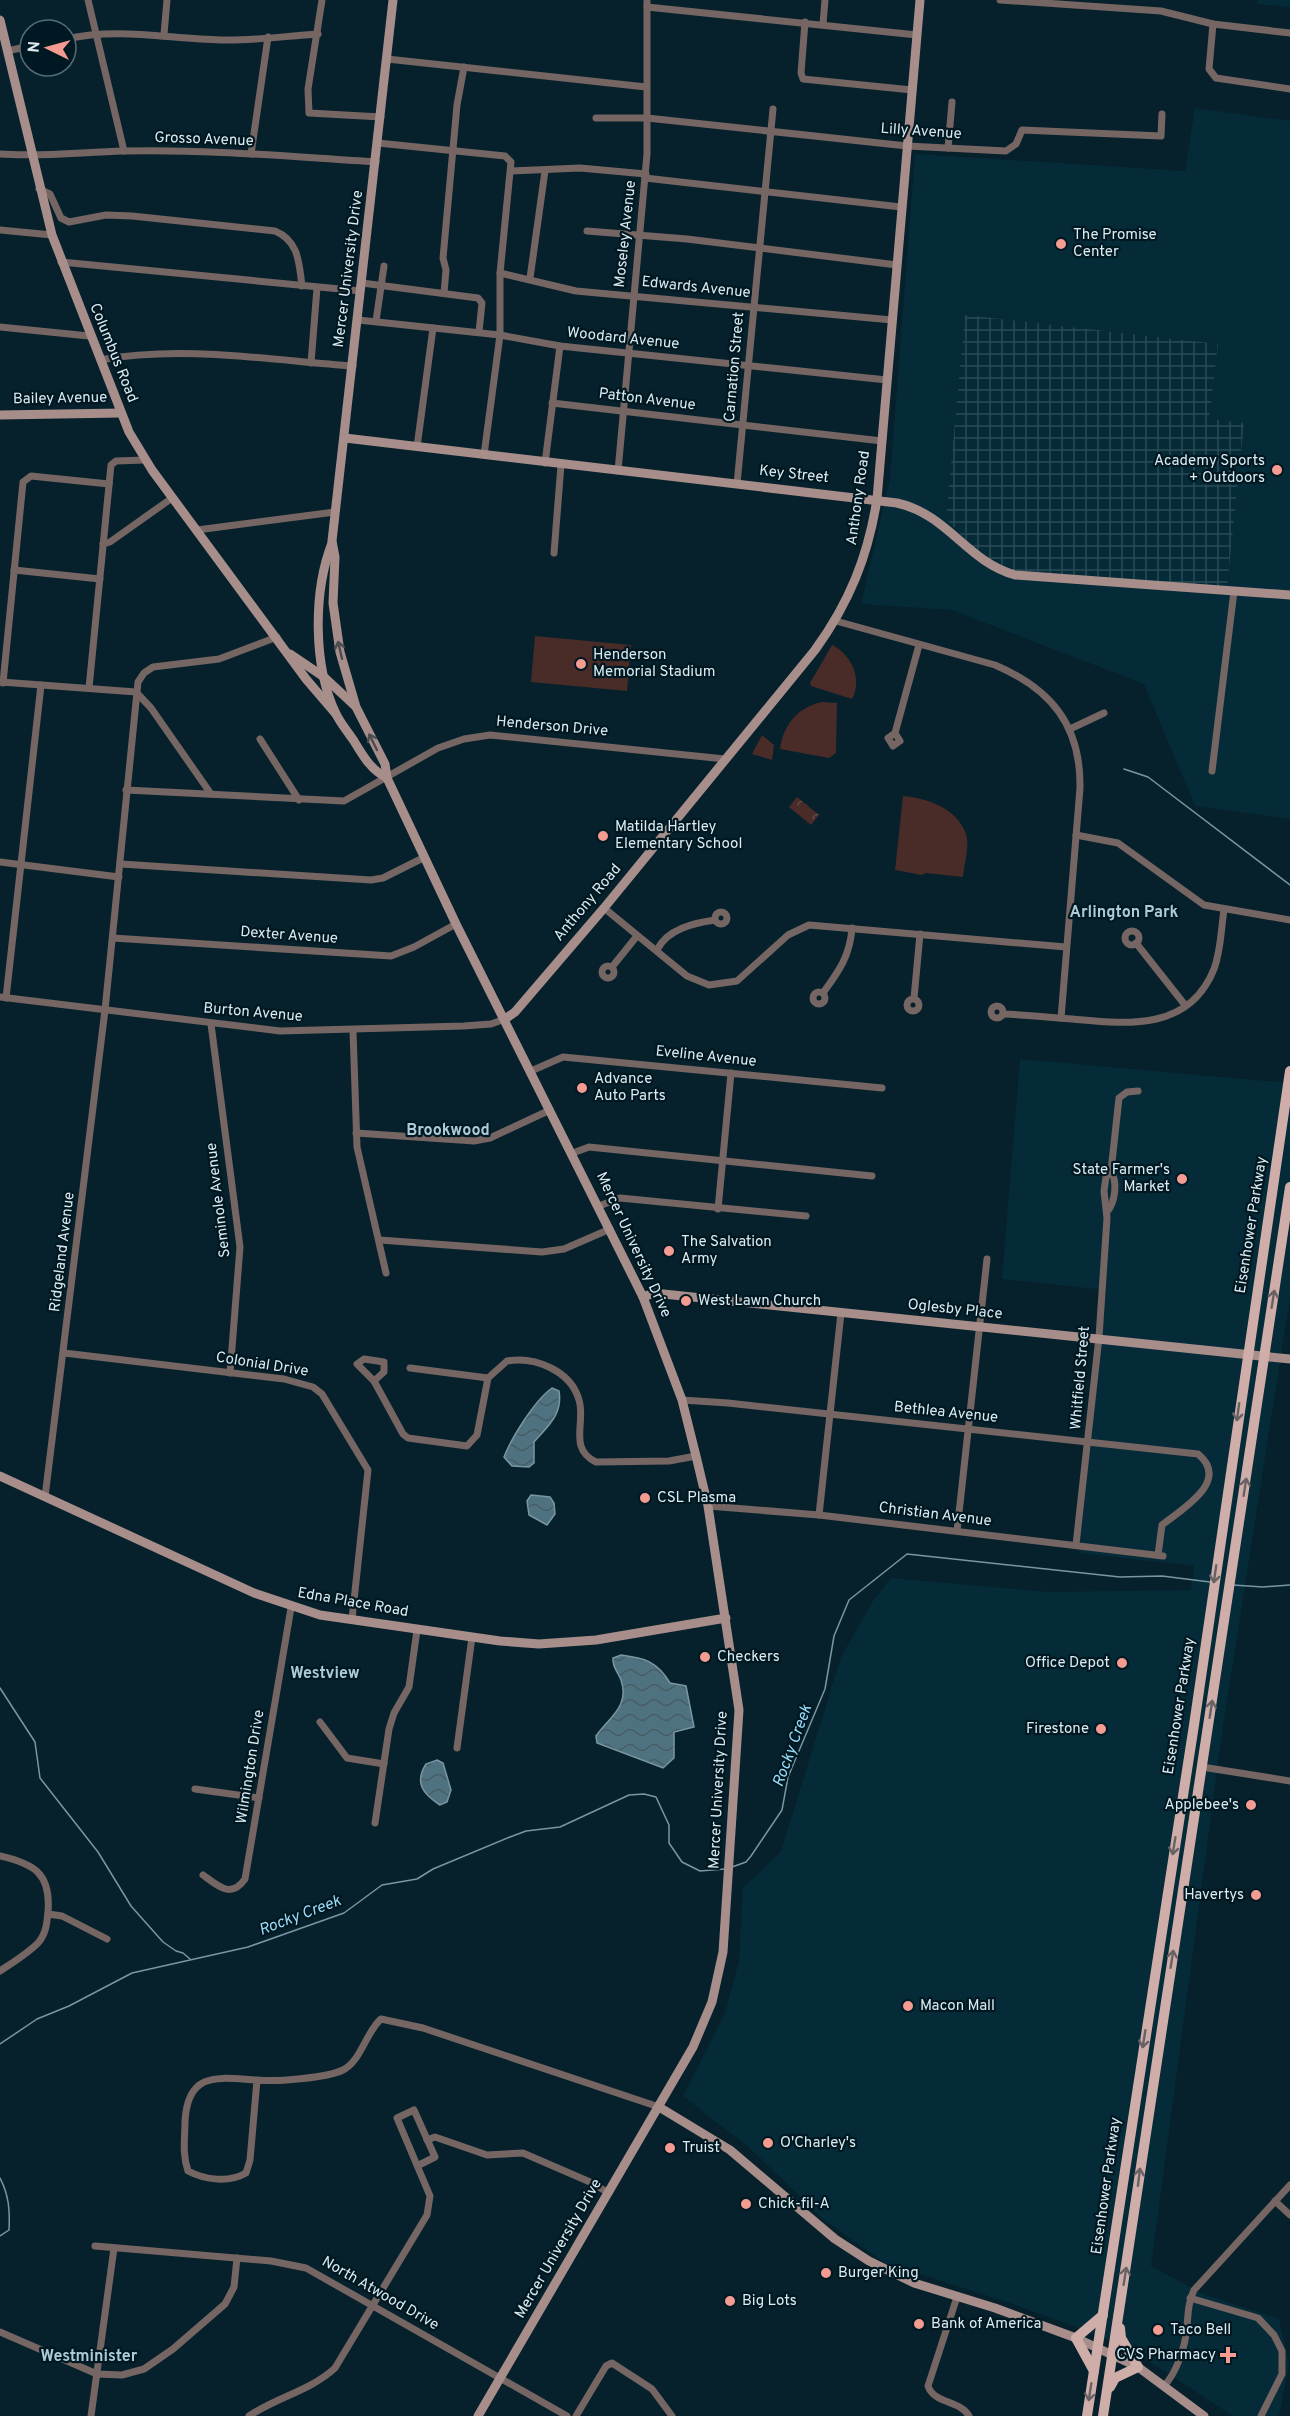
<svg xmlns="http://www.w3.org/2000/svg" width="1290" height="2416" viewBox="0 0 1290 2416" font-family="Overpass,sans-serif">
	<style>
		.built { fill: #052b38 }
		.industrial { fill: url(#industrial-grid) }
		.forest { fill: url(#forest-crowns) }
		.garden { fill: #492b28 }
		.water { fill: url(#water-waves); stroke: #7996a3; stroke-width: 1.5 }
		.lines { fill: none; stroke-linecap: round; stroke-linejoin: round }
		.stream { stroke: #7996a3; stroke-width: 1.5 }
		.street { stroke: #756563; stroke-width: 7 }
		.secondary { stroke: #a88e8a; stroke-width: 9 }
		.primary { stroke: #cfada9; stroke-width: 10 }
		.oneway { stroke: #4c4d50 }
		.oneway2 { stroke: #686265 }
		.poi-dot { fill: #f59c92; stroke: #001821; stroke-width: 2 }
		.labels { text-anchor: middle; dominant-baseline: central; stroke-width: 4.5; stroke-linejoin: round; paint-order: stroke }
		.street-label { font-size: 15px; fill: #dbebf2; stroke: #001821 }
		.poi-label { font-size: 15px; fill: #dbebf2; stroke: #001821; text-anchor: start }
		.neighbourhood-label { font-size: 16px; font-weight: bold; fill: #accad7; stroke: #001821 }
		.water-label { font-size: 16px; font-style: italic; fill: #9adcf8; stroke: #001821 }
	</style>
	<defs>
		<pattern id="industrial-grid" width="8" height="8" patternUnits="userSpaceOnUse" patternTransform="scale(1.5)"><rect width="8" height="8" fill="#052b38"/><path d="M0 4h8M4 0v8" fill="none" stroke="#294a55"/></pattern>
		<pattern id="forest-crowns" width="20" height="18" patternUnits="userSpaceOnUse" patternTransform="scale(1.5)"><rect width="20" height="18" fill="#492b28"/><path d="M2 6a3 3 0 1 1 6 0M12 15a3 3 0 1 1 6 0" fill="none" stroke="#634a48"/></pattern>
		<pattern id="water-waves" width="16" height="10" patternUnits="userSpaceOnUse" patternTransform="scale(1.5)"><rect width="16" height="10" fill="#4f7281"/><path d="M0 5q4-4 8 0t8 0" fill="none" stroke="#485c65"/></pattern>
	</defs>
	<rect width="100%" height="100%" fill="#06212b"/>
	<g class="built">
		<path d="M1258,0h32v7l-33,-3z"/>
		<path d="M1195,108l95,13v698l-95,-13 -51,-122 -192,-74 -91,-6 29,-125 25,-325 270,17z"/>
		<path d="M1020,1059l270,24v214l-68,436 -71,533 52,28 76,25 10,45 -10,52h-46l-109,-71 -108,-40 -131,-42 -63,-45 -70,-68 -69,-54 42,-83 14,-52 4,-73 38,-37 60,-194 32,-56 18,-23 158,14 142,-2 3,-24 -115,-13 27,-263 -104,-11z"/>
	</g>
	<path class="industrial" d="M965,315l253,29 -9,75 35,4 -17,164 -179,-12 -38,-5 -27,-13 -37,-38z"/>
	<path class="forest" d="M797,797l22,18 -8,10 -22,-18z"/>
	<g class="garden">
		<path d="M535,636l96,9 -4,46 -96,-9z"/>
		<path d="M832,645c19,9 31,34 20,54l-41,-13 -1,-3z"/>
		<path d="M822,702l15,1 -1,50 -7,5 -49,-9c3,-24 18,-42 42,-47z"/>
		<path d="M762,735l12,10 -2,15 -20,-6z"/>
		<path d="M903,796c24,2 54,12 63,38 4,11 -2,31 -3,43l-37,-4 -4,2 -27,-5z"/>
	</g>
	<g class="water">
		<path d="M552,1388l7,3c4,23 -11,35 -25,51v21l-5,4 -17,-1 -8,-9c8,-20 31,-57 48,-69z"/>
		<path d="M531,1495l19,2 4,6 1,11 -8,11 -18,-10 -2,-14z"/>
		<path d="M621,1655c23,3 36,6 49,28l16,3 8,41 -20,5v26l-11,10 -66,-25 -1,-7c13,-19 34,-29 25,-56 -3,-8 -9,-13 -8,-22z"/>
		<path d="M437,1760l6,3 8,27 -4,12 -7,3c-17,-11 -26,-22 -14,-41z"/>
	</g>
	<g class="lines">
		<g class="stream">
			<path d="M1124,769l24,8 142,108"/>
			<path d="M1233,1585l30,2 27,-2"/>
			<path d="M0,1688l35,54 5,36 58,74 33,54 32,36 13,9 7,2 7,6"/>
			<path d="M732,1867l14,-5 5,-6 31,-46 6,-33 37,-88 9,-53 15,-36 58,-46 213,23 42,-1 48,6"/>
			<path d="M0,2044l37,-25 32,-13 63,-33 116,-26 96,-34 38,-28 35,-6 16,-10 77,-32 16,-6 34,-4 69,-32 15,-1 12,3 13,28v18l13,19 18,9 25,-2"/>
			<path d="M0,2178c9,17 10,33 9,52l-9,6"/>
		</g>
		<g class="street">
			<path d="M88,0l36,151"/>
			<path d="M322,0l-14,89 1,24 72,4"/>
			<path d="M1000,0l161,11 52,13 77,9"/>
			<path d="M647,7l270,28"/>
			<path d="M805,22l-4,51 2,6 109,11"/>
			<path d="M823,24l2,-24"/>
			<path d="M1213,24l-4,45 7,9 74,11"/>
			<path d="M164,34l3,-34"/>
			<path d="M66,39c53,-12 102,0 155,1 32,1 65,-4 97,-6"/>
			<path d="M7,51l23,-5"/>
			<path d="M387,59l259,28"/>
			<path d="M596,118h51l260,28 99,5 10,-7 6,-14 139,6 1,-22"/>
			<path d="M378,143l127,13 6,6 -11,111v62l-16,120"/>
			<path d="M948,148l4,-46"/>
			<path d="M0,154c42,3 82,-2 124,-3 84,-2 169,6 252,11"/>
			<path d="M251,154l17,-117"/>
			<path d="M511,171l69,-3 66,6"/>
			<path d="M645,178l256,29"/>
			<path d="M39,189l11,5 11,24 8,4 37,-7 26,1 143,15c24,10 24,32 27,55"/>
			<path d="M0,230l52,5"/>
			<path d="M587,231l100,8 210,26"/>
			<path d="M61,262l300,29"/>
			<path d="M500,273l76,18 316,29"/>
			<path d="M530,278l15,-107"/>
			<path d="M362,283l116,15 4,5 -3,29"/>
			<path d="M444,293l2,-23 -3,-12 14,-153 7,-38"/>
			<path d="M358,320l142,15 60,11 327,34"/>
			<path d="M376,321l8,-55"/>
			<path d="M0,327l89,9"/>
			<path d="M100,360c83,-15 169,0 253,6"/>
			<path d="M311,363l6,-75"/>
			<path d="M552,403l330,38"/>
			<path d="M417,447l16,-119"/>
			<path d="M545,463l15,-117"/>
			<path d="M618,471l29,-317v-154"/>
			<path d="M737,484l36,-375"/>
			<path d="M197,530l138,-18"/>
			<path d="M103,544l7,-2 62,-44"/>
			<path d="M554,553l7,-88"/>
			<path d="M14,570l86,9"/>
			<path d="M836,621l159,44c56,24 86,60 85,123l-19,230"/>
			<path d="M1,682l135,10"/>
			<path d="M3,683l20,-201 8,-6 78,8"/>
			<path d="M89,688l22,-223 5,-4 29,-1"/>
			<path d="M136,692l15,16 60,86"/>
			<path d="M1070,729l34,-16"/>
			<path d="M895,733l5,8 -7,5 -5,-8 7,-5 24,-88"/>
			<path d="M260,739l39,61"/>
			<path d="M1212,771l22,-180"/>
			<path d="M126,790l218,11 94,-53 26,-9 26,-4 235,24"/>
			<path d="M1076,835l42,8 86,62 86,15"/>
			<path d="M0,862l119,15"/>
			<path d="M121,864l250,16 12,-2 42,-21"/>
			<path d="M604,908l83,68 22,9 28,-4 51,-46 21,-10 257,22"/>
			<circle cx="721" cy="918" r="6"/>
			<circle cx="1132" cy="938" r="7"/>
			<path d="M113,938l278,18 23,-9 42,-23"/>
			<path d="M1136,943l49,62"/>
			<path d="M657,950c10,-21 37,-27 58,-30"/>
			<circle cx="608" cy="972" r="6"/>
			<path d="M612,967l25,-31"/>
			<circle cx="819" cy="998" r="6"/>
			<path d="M823,993c16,-22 27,-37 29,-65"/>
			<path d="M0,997l280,34 184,-5 27,-2 14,-5"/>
			<path d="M6,998l35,-313"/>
			<path d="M914,998l6,-64"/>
			<circle cx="913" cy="1005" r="6"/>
			<circle cx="997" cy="1012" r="6"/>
			<path d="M1003,1014c23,1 46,3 69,5 54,5 117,13 142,-50 7,-19 7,-40 10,-59"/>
			<path d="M211,1024l29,223 -10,126"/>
			<path d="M353,1031l4,116 29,126"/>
			<path d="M531,1071l32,-14 319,31"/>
			<path d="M356,1133l118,8 16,-3 60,-28"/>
			<path d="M573,1153l16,-6 283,29"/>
			<path d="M599,1206l21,-8 186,18"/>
			<path d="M718,1209l13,-136"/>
			<path d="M1107,1212c8,-10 11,-29 4,-41"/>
			<path d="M380,1240l162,12 22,-3 46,-20"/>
			<path d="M64,1353l220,26 29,8 9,7 46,76 -16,149"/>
			<path d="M364,1359l20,3v10l-10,9 -17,-17z"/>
			<path d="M410,1368l78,10"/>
			<path d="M374,1381l29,53 5,4 59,8 10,-11 11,-57 19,-17c28,-5 64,10 72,39 7,22 -11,49 17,62l73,-1 27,-5"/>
			<path d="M682,1400l46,3 470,51c33,27 -16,55 -36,71l-4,30"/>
			<path d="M45,1497l60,-487 33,-328 6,-9 9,-6 66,-8 58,-22"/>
			<path d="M708,1506l111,9 344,41"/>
			<path d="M819,1515l22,-202"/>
			<path d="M957,1531l30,-272"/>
			<path d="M1076,1545l23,-208 8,-119 -3,-27 2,-14 5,-6 8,-73 8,-6 11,-1"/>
			<path d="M320,1722l27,36 37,6"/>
			<path d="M457,1748l15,-111"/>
			<path d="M1202,1767l88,14"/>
			<path d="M195,1789l64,9"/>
			<path d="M375,1823l14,-94 5,-16 15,-26 8,-57"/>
			<path d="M0,1856c35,8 51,18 48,56 -1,11 -2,22 -10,31 -11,11 -26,20 -38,28"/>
			<path d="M203,1875c15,11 28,24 42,4l46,-271"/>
			<path d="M48,1914l14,2 45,23"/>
			<path d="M257,2080l-7,80 -4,13c-17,10 -41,7 -58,-2 -6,-17 -3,-33 -3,-50 3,-51 34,-43 72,-41 18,2 70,-2 86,-10 18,-9 23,-38 38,-51l42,9 236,79"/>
			<path d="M427,2140l8,-3 52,18 36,-2 67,29 19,11"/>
			<path d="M1275,2201l15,14"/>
			<path d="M95,2246l176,15 35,7 261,148"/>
			<path d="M957,2297l-29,89c6,18 32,14 41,30"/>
			<path d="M1190,2298l68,20 16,17 8,16v23l-21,42"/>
			<path d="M0,2332l97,42 25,1 22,-6 29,-20 52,-45 9,-17 3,-29"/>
			<path d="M1164,2386c13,-14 21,-39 23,-58 1,-13 1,-26 7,-38l96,-105"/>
			<path d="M91,2416l23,-168"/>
			<path d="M249,2416c28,-19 61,-25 86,-48l92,-153 3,-19 -33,-78 17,-8 21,47 -16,8"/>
			<path d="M576,2416l30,-50 6,-3 40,26 20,27"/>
		</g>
		<g class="secondary">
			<path d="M393,0l-61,541 3,16 -2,46 7,49 16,55 29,57 2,14 69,146 187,373 39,103 14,56 12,50 31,204 -16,242 -11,50 -19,45 -215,369"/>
			<path d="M0,20l52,215 77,197 23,38 154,209 30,35"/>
			<path d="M0,415l121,-2"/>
			<path d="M345,438l552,65c52,12 69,58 118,72l275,20"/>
			<path d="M332,543c-19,49 -19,123 4,171 5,10 12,18 18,27 9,15 17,29 33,37"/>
			<path d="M290,654l34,23 30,28"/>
			<path d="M505,1019l10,-7 89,-104 211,-258c34,-47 53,-93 62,-151l43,-499"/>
			<path d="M643,1297l11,-4 636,66"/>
			<path d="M0,1476l254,117 66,22 180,26 39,3 57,-4 130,-22"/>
			<path d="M659,2107l71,43 105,89 34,22 45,22 81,25 81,30 62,29 66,49"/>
		</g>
		<g class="primary">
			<path d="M1094,2371l-18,-33 27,-23"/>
			<path d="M1110,2387l5,-9 23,-11 -17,-29 -1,-10"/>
			<path d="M1087,2416l107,-691 96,-654"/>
			<path d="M1103,2416l187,-1229"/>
		</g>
	</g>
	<defs><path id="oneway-shaft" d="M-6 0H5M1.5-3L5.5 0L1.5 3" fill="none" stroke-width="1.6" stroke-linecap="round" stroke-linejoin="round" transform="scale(1.5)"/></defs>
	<g class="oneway">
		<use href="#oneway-shaft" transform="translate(340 650) rotate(-103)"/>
		<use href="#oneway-shaft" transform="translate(373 742) rotate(-116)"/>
	</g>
	<g class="oneway2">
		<use href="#oneway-shaft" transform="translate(1273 1299) rotate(-81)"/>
		<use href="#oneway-shaft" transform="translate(1238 1412) rotate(98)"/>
		<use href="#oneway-shaft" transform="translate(1245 1487) rotate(-81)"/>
		<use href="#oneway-shaft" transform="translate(1215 1574) rotate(98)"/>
		<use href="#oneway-shaft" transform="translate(1211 1709) rotate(-81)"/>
		<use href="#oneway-shaft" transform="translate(1174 1846) rotate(99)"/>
		<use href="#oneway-shaft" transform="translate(1172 1959) rotate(-81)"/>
		<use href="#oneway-shaft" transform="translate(1144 2039) rotate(99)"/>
		<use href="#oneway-shaft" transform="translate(1139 2177) rotate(-83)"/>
		<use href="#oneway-shaft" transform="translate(1125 2276) rotate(-81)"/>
		<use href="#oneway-shaft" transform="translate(1090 2392) rotate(99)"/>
	</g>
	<g class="poi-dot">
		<circle cx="1061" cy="244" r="6"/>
		<circle cx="1277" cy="470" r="6"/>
		<circle cx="581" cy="664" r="6"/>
		<circle cx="603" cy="836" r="6"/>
		<circle cx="582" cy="1088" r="6"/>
		<circle cx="1182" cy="1179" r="6"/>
		<circle cx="669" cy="1251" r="6"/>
		<circle cx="686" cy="1301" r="6"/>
		<circle cx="645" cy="1498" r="6"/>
		<circle cx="705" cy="1657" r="6"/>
		<circle cx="1122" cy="1663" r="6"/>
		<circle cx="1101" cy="1729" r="6"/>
		<circle cx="1251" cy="1805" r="6"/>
		<circle cx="1256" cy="1895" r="6"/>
		<circle cx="908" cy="2006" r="6"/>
		<circle cx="768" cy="2143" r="6"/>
		<circle cx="670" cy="2148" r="6"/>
		<circle cx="746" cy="2204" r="6"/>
		<circle cx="826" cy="2273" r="6"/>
		<circle cx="730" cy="2301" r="6"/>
		<circle cx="919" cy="2324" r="6"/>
		<circle cx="1158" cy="2330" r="6"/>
		<path d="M1225 2346h6v6h6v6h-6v6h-6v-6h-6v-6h6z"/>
	</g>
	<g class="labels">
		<g class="street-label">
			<text transform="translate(921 132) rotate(4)">Lilly Avenue</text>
			<text transform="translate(204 140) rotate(2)">Grosso Avenue</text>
			<text transform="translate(626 234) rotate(-84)">Moseley Avenue</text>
			<text transform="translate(349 269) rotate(-83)">Mercer University Drive</text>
			<text transform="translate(696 288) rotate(6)">Edwards Avenue</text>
			<text transform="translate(623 339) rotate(6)">Woodard Avenue</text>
			<text transform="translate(113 353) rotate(68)">Columbus Road</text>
			<text transform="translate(735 367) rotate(-85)">Carnation Street</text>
			<text transform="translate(60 399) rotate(-1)">Bailey Avenue</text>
			<text transform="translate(647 400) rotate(7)">Patton Avenue</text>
			<text transform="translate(794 475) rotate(6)">Key Street</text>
			<text transform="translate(859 498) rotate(-82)">Anthony Road</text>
			<text transform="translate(552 727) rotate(5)">Henderson Drive</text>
			<text transform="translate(588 903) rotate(-50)">Anthony Road</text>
			<text transform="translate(289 936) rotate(4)">Dexter Avenue</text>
			<text transform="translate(253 1013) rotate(5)">Burton Avenue</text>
			<text transform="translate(706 1057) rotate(6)">Eveline Avenue</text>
			<text transform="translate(219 1200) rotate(-97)">Seminole Avenue</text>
			<text transform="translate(1252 1225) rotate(-81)">Eisenhower Parkway</text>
			<text transform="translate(633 1245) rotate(65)">Mercer University Drive</text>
			<text transform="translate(63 1252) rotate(-83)">Ridgeland Avenue</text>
			<text transform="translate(955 1310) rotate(6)">Oglesby Place</text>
			<text transform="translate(262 1365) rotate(9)">Colonial Drive</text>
			<text transform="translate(1081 1378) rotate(-85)">Whitfield Street</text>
			<text transform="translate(946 1413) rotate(6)">Bethlea Avenue</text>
			<text transform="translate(935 1515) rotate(7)">Christian Avenue</text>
			<text transform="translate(353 1603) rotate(10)">Edna Place Road</text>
			<text transform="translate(1180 1706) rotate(-81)">Eisenhower Parkway</text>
			<text transform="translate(251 1767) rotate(-81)">Wilmington Drive</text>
			<text transform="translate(719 1790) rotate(-87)">Mercer University Drive</text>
			<text transform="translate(1107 2186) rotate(-82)">Eisenhower Parkway</text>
			<text transform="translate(559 2249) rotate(-60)">Mercer University Drive</text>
			<text transform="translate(380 2294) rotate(30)">North Atwood Drive</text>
		</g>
		<g class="poi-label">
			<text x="1073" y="235">The Promise<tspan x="1073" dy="17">Center</tspan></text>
			<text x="1265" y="461" text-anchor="end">Academy Sports<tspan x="1265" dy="17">+ Outdoors</tspan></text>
			<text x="593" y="655">Henderson<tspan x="593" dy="17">Memorial Stadium</tspan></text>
			<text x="615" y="827">Matilda Hartley<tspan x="615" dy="17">Elementary School</tspan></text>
			<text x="594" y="1079">Advance<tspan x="594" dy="17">Auto Parts</tspan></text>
			<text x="1170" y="1170" text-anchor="end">State Farmer's<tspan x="1170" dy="17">Market</tspan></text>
			<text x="681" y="1242">The Salvation<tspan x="681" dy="17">Army</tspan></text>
			<text x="698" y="1301">West Lawn Church</text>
			<text x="657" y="1498">CSL Plasma</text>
			<text x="717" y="1657">Checkers</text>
			<text x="1110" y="1663" text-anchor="end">Office Depot</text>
			<text x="1089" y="1729" text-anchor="end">Firestone</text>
			<text x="1239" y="1805" text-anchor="end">Applebee's</text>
			<text x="1244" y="1895" text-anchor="end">Havertys</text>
			<text x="920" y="2006">Macon Mall</text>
			<text x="780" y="2143">O'Charley's</text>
			<text x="682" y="2148">Truist</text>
			<text x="758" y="2204">Chick-fil-A</text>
			<text x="838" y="2273">Burger King</text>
			<text x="742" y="2301">Big Lots</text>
			<text x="931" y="2324">Bank of America</text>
			<text x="1170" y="2330">Taco Bell</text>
			<text x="1216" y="2355" text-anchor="end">CVS Pharmacy</text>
		</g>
		<g class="neighbourhood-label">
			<text x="1124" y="913">Arlington Park</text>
			<text x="448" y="1131">Brookwood</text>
			<text x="325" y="1674">Westview</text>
			<text x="89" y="2357">Westminister</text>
		</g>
		<g class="water-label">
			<text transform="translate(793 1746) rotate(-70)">Rocky Creek</text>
			<text transform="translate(300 1916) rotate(-21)">Rocky Creek</text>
		</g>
	</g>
	<g transform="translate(48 48) rotate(275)"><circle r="28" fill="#001821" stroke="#586c75" stroke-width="1.5"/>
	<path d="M0-4.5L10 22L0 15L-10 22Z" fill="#f59c92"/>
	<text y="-9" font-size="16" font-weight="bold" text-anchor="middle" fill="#dbebf2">N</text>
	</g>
</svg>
